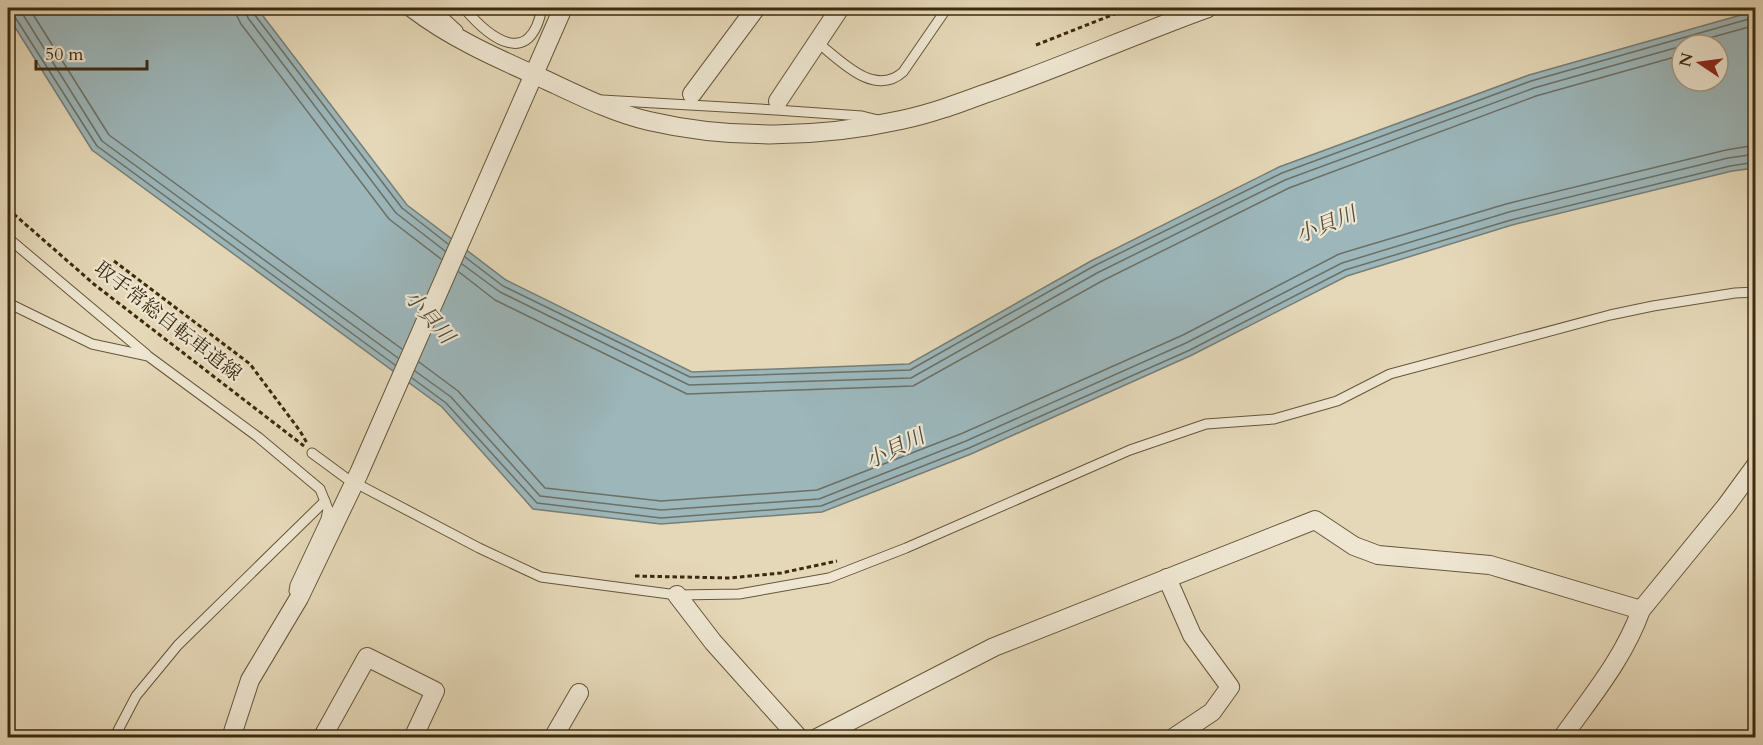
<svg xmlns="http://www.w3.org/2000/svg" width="1763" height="745" viewBox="0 0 1763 745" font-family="Cardo,'Noto Serif JP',serif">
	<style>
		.water { fill: #9cb6ba; stroke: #767e76; stroke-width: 1.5; fill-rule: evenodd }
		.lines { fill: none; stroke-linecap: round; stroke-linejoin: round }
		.shore { stroke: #6c7065; stroke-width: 1.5 }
		.service-casing { stroke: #66563a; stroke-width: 11 }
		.minor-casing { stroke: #66563a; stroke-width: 20 }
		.path { stroke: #3c2a10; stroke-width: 3; stroke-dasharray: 4.5 3; stroke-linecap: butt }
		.service { stroke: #eee6d1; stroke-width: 9 }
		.minor { stroke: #eee6d1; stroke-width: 18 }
		.labels { text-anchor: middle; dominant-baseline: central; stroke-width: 4.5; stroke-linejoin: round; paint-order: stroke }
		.street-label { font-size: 20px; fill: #3c2a10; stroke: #eee6d1 }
		.water-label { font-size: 21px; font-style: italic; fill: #544d3a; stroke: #eee6d1 }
	</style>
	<rect width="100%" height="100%" fill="#e5d8b8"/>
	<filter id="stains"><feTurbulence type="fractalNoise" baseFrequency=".00333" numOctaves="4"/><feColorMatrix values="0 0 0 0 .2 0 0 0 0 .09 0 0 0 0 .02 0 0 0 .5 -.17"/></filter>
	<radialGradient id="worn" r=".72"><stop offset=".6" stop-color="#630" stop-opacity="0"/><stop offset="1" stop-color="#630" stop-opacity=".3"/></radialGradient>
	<path class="water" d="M8,8h249l150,197 99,75 186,92 217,-8 182,-103 188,-94 250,-92 226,-64v157l-23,3 -220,54 -165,51 -155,79 -221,99 -149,58 -161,12 -128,-15 -91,-102 -350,-257 -84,-134zM1682,45h36v36h-36z"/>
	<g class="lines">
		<g class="shore">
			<path d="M16,8l6,5 80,128 296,217"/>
			<path d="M29,8l80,127 293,214"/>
			<path d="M236,8l1,8 4,8 148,195 52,40"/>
			<path d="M245,8l3,10 148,195 49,38"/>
			<path d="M253,8l1,6 148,194 46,36"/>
			<path d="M8,13l7,4 82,129 298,219"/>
			<path d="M1684,45l72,-20"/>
			<path d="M465,257l38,29 187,91 220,-7 184,-104 188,-93 249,-92 225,-64"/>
			<path d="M462,264l38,28 189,93 222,-7 186,-105 188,-93 249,-92 148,-42"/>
			<path d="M459,272l36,28 192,94 226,-8 189,-105 187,-93 247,-92 146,-41"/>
			<path d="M419,362l39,29 87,97 116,13 156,-11 146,-57 220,-98 156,-81 167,-50 220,-54 30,-5"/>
			<path d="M415,371l36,26 89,99 121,14 158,-11 147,-58 220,-98 156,-80 167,-51 219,-54 28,-4"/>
			<path d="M412,378l34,25 91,100 124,15 160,-12 148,-58 221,-98 155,-80 166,-50 219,-54 26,-4"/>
		</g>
		<defs>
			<g id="service">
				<path d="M434,8l24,22"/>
				<path d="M464,8c26,31 66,61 78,0"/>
				<path d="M817,42c23,18 57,56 86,30l44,-64"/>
				<path d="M602,100l174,10 86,6 16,4"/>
				<path d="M8,238l138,116"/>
				<path d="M8,303l84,41 56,12 110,81 62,52 8,20 -2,10 -31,66 -1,6 4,5"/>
				<path d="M312,453l34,25 133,70 62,29 136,18 62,-1 90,-16 77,-30 224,-98 76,-26 68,-5 63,-18 53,-27 220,-59 43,-9 82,-13 21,-1"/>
				<path d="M114,738l22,-42 42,-51 147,-144"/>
			</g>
			<g id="minor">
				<path d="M412,8c40,31 89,52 136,73 32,15 66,32 101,40 81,19 171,17 252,-1 29,-6 56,-16 83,-26 76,-26 149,-59 224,-86"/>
				<path d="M692,94l64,-86"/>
				<path d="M778,101l62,-93"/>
				<path d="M1167,578l25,57 38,52 -18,25 -39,26"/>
				<path d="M677,595l36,47 86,96"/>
				<path d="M231,738l19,-58 49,-82 60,-125 204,-465"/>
				<path d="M322,738l45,-81 68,34 -22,47"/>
				<path d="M553,738l26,-45"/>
				<path d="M817,738l177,-91 321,-127 39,26 24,9 112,10 151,45"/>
				<path d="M1562,738c29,-41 62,-80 79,-128l85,-104 30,-41"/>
			</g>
		</defs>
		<use href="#service" class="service-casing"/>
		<use href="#minor" class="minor-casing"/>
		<g class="path">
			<path d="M1036,45l81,-32 1,-5"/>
			<path d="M8,209l87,76 209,161"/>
			<path d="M114,261l136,103 50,67 7,12"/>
			<path d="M635,576l95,2 51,-5 56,-12"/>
		</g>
		<use href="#service" class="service"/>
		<use href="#minor" class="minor"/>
	</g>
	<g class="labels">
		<g class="street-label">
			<text transform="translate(168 321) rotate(38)">取手常総自転車道線</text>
		</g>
		<g class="water-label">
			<text transform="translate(1326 225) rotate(-22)">小貝川</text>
			<text transform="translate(429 317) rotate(49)">小貝川</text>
			<text transform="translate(895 449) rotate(-26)">小貝川</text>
		</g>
	</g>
	<rect width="1763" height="745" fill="none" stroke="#e5d8b8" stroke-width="30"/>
	<rect x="9" y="9" width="1745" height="727" fill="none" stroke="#3c2a10" stroke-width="3"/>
	<rect x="15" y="15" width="1733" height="715" fill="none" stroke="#3c2a10" stroke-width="1.5"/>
	<g transform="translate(1700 63) rotate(283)"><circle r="28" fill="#eee6d1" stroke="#a79b84" stroke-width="1.5"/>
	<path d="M0-4.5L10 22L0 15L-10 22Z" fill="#8f2418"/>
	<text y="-9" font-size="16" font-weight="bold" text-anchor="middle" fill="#3c2a10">N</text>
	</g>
	<path d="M36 60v9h111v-9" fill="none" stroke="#3c2a10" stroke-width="3"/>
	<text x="45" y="60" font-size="18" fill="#3c2a10" stroke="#eee6d1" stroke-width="4.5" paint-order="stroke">50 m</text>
	<rect width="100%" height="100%" filter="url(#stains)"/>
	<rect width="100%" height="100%" fill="url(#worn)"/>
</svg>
